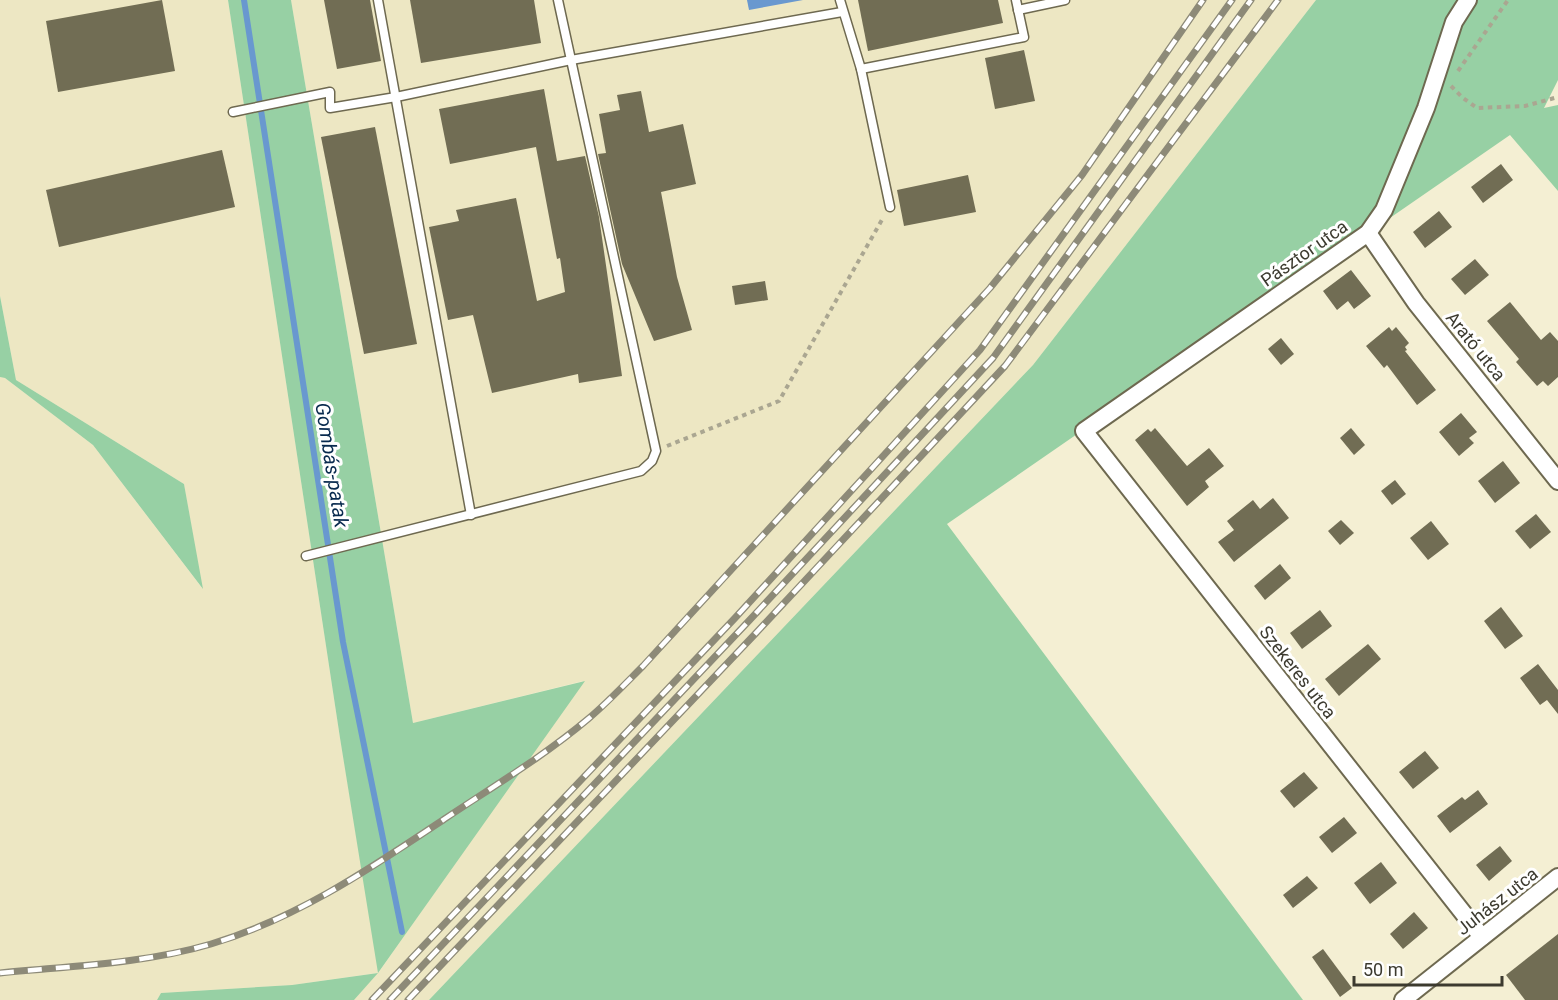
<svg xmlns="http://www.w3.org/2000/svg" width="1558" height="1000" viewBox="0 0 1558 1000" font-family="Roboto,sans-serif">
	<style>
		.built { fill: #ede7c3 }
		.green { fill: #97d0a4 }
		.water { fill: #6998cf }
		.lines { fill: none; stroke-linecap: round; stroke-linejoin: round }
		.stream { stroke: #6998cf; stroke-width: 6 }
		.building { fill: #716d54 }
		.service-casing { stroke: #6e6950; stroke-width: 11 }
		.minor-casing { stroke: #6e6950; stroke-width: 20 }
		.path { stroke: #aaa691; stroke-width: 4; stroke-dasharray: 4.5 4.5; stroke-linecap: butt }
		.service { stroke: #fff; stroke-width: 8 }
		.minor { stroke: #fff; stroke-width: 16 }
		.rail-casing { stroke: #8d8a78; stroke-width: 7 }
		.rail { stroke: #fff; stroke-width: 4.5; stroke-dasharray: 14; stroke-linecap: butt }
		.labels { text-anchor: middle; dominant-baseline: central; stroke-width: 6; stroke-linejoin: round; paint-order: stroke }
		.street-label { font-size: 18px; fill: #3c3a2f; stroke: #fff }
		.water-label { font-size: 20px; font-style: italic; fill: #082a4e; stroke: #fff }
	</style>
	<rect width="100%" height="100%" fill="#f4efd3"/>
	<path class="built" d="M0,0h228l112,738 39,234 204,-291 -170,42 -122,-723h1025l-283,365 -604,635h-75l23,-27 -85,12 -131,8 -4,7h-157v-623l5,1 88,67 109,143 -18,-104 -168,-104 -16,-84z"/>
	<g class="green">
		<path d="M228,0h63l122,723 172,-42 -207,292 -24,27h-197l4,-7 131,-8 86,-12 -38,-235z"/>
		<path d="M1316,0h242v80l-14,28 14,-3v86l-48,-56 -563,389 356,476h-874l604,-635z"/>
		<path d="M0,296l16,84 168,104 19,105 -110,-144 -88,-67 -5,-1z"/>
	</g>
	<path class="water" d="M747,0h56l-54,10z"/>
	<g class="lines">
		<path class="stream" d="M244,0l99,642 59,290"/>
	</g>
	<g class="building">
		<path d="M162,0l13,71 -117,21 -12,-71z"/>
		<path d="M324,0h46l11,61 -44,8z"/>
		<path d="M410,0h124l7,43 -120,20z"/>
		<path d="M858,0h140l5,23 -135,28z"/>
		<path d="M1024,50l11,51 -40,8 -10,-51z"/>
		<path d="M544,89l13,72 28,-5 14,61 23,159 -43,7 -1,-9 -86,19 -19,-78 -25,5 -19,-93 30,-6 -3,-11 60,-12 21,103 28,-9 -5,-34 -3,1 -21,-112 -86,17 -11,-55z"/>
		<path d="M641,91l8,41 34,-8 13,60 -35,8 16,85 15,53 -38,11 -32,-77 -24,-110 8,-1 -7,-39 21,-4 -3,-15z"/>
		<path d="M375,127l42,217 -53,10 -43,-217z"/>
		<path d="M222,150l13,57 -176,40 -13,-57z"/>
		<path d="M1501,164l12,16 -30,23 -12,-16z"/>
		<path d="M968,175l8,37 -72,14 -7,-36z"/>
		<path d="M1439,211l13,16 -27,21 -12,-16z"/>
		<path d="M1475,259l14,16 -24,20 -14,-16z"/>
		<path d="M1351,270l20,26 -17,13 -6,-8 -11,9 -14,-19z"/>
		<path d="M765,281l3,19 -33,5 -3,-19z"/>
		<path d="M1510,302l31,38 9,-8 8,9v36l-10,9 -5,-5 -6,5 -21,-24 3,-3 -32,-38z"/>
		<path d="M1389,327l3,4 4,-4 13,16 -4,4 2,3 -2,1 31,39 -19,15 -30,-40 -3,3 -18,-22z"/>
		<path d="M1281,338l13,16 -13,11 -13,-16z"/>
		<path d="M1461,413l16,19 -8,6 5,5 -15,13 -20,-24z"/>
		<path d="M1155,428l32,38 22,-18 15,18 -19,15 4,6 -22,19 -52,-66 13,-11 3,3z"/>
		<path d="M1351,428l14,17 -11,10 -14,-17z"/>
		<path d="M1503,461l17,22 -25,20 -17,-22z"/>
		<path d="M1395,480l11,14 -14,11 -11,-14z"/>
		<path d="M1273,498l16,20 -55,44 -16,-20 16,-12 -7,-9 26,-21 7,9z"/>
		<path d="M1536,514l15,18 -21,17 -15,-18z"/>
		<path d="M1341,520l13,13 -14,12 -12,-14z"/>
		<path d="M1431,521l18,23 -21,16 -18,-22z"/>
		<path d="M1280,564l11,14 -26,22 -11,-14z"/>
		<path d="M1501,607l22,29 -18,13 -21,-28z"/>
		<path d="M1320,610l12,16 -30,23 -12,-16z"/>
		<path d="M1368,644l13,15 -42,37 -14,-17z"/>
		<path d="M1538,664l20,26v24l-11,-14 -7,5 -20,-27z"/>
		<path d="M1425,751l14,17 -26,21 -14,-17z"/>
		<path d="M1304,772l14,16 -24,20 -14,-17z"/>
		<path d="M1478,790l10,14 -38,29 -13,-17 25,-19 3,3z"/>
		<path d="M1344,817l13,16 -25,20 -13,-16z"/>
		<path d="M1500,846l12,15 -23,20 -13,-16z"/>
		<path d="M1381,862l16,21 -27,21 -16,-21z"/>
		<path d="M1307,876l11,12 -25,20 -10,-13z"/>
		<path d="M1414,912l14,16 -25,21 -13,-15z"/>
		<path d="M1558,934v66h-33l-19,-25z"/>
		<path d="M1323,949l29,39 -12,9 -28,-40z"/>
	</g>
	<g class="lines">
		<defs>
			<g id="service">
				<path d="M378,0l93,515"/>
				<path d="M840,0l21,69 29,138"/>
				<path d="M1018,10l47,-10"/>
				<path d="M861,69l163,-32 -8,-37"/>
				<path d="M233,112l97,-20v16l66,-11 175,-37 271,-48"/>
				<path d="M306,556l335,-85 11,-10 4,-10 -98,-451"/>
			</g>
			<g id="minor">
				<path d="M1468,0l-14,22 -28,86 -42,102 -16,23 -284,198 398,506"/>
				<path d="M1368,233l48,70 142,178"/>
				<path d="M1403,1000l155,-123"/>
			</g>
		</defs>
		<use href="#service" class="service-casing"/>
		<use href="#minor" class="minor-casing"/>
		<g class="path">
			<path d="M1458,71l50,-71"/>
			<path d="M1451,86l12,12 14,10 48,-2 33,-9"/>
			<path d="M667,446l112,-45 104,-183"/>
		</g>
		<use href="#service" class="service"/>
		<use href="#minor" class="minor"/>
		<defs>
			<g id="rail">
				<path d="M0,973c70,-7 143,-9 211,-29 87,-26 160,-76 235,-126 48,-32 98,-62 142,-99 19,-16 37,-35 55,-53l347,-378 92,-113 121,-175"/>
				<path d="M372,1000l363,-382 245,-268 252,-350"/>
				<path d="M390,1000l355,-375 248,-267 258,-358"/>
				<path d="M408,1000l348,-367 249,-267 273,-366"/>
			</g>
		</defs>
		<use href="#rail" class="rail-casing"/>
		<use href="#rail" class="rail"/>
	</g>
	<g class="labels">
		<g class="street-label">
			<text transform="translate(1304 253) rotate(-35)">Pásztor utca</text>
			<text transform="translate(1476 346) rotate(51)">Arató utca</text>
			<text transform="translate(1298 672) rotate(52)">Szekeres utca</text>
			<text transform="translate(1497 901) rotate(-38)">Juhász utca</text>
		</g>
		<g class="water-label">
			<text transform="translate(332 465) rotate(81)">Gombás-patak</text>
		</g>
	</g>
	<path d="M1354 976v9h148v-9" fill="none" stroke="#3c3a2f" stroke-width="3"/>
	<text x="1363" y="976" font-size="18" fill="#3c3a2f" stroke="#ffffff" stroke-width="4.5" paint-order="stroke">50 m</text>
</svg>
